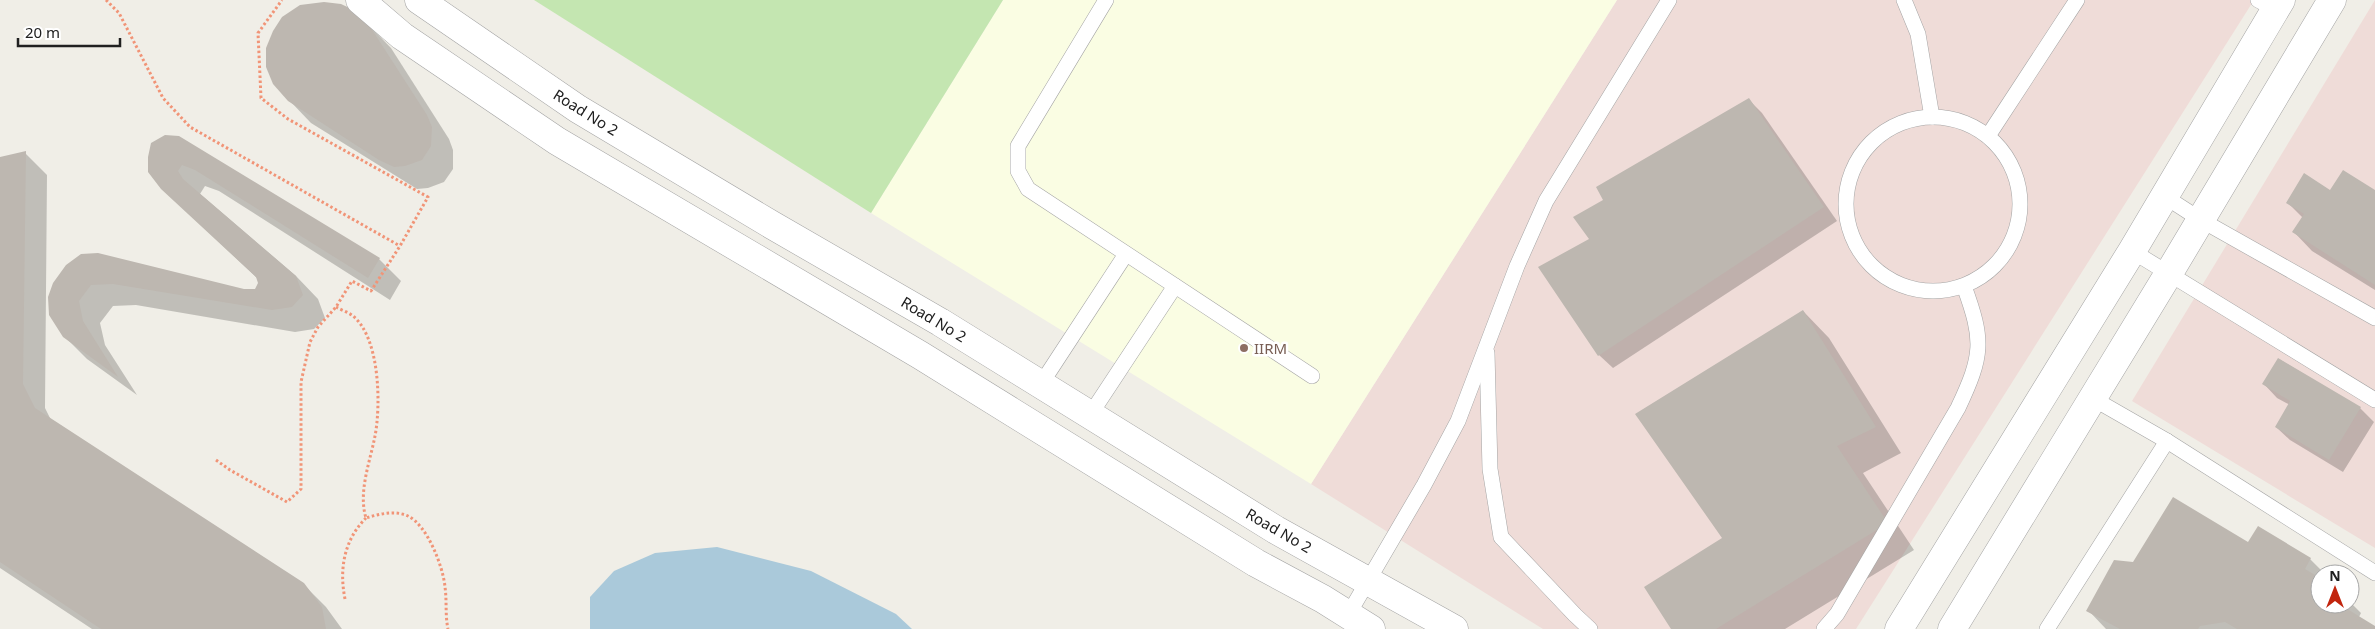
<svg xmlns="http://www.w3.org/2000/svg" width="2375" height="629" viewBox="0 0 2375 629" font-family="'Noto Sans',sans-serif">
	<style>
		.commercial { fill: #efdcd8 }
		.education { fill: #fafde3 }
		.grass { fill: #c4e6b1 }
		.water { fill: #aac9da }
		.shadow { fill: #0003 }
		.building { fill: #bdb7b0 }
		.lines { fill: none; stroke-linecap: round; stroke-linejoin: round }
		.service-casing { stroke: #a4a4a4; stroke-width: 16 }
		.tertiary-casing { stroke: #a4a4a4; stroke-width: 29 }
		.path { stroke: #f19477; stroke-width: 3; stroke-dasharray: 2.5 2.5; stroke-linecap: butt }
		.service { stroke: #fff; stroke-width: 15 }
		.tertiary { stroke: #fff; stroke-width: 28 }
		.education-dot { fill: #8d6e63; stroke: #fff; stroke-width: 2 }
		.labels { text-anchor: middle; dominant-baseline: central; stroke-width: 5; stroke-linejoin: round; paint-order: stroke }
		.street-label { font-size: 15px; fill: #202020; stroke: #fff }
		.education-label { font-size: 15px; fill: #785e54; stroke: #fff; text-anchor: start }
	</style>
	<rect width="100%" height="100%" fill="#f0eee7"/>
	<g class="commercial">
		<path d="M1617,0h637l-398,629h-313l-232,-145z"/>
		<path d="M2375,0v548l-243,-147z"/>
	</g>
	<path class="education" d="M1003,0h614l-306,484 -440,-271z"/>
	<path class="grass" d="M534,0h469l-132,213z"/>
	<path class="water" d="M717,547l94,24 85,43 16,15h-322v-32l24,-26 41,-18z"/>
	<g class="shadow">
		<path d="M357,13l34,35 58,91 4,11v19l-9,13 -16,6 -11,1 -106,-66 -22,-23z"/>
		<path d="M1749,100l13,13 75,108 -224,147 -14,-13 -8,-116 14,-39z"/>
		<path d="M152,144l227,115 22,22 -11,19 -171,-109 -14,-5 -5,8 96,82 22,23 7,19 -11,11 -19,3 -159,-27 -23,1 -13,17 5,22 32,50 -50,-36 -23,-23 2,-70 178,24h12l3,-7 -1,-4 -96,-91z"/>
		<path d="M25,153l22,22 -2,233 6,12 252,164 23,23 16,22h-250l-92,-61v-410z"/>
		<path d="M2375,191v99l-63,-39 -18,-19 9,-14 -16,-16 43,-10z"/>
		<path d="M1803,311l26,27 72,115 -38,20 51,77 -129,79h-112l51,-90z"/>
		<path d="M2279,359l81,49 14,14 -31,50 -53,-32 -14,-13 14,-22 -13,-7 -13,-14z"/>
		<path d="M2248,544l62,15 15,15h-5v30h30v-2l11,11 -2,4 16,12h-269l-18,-19 46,-47z"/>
	</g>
	<g class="building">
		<path d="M324,2l17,2 17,8 11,13 58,90 5,12 -1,19 -9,14 -17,6 -11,1 -15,-7 -91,-59 -15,-17 -7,-17v-19l7,-17 9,-14 18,-12z"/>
		<path d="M1749,98l75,109 -226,149 -60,-89 51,-28 -16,-22 30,-17 -7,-13z"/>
		<path d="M165,135l14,1 201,122 -12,20 -173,-108 -13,-5 -4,6 5,8 113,97 7,19 -11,12 -20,3 -159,-26 -22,1 -12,16 4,20 35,56 -55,-40 -14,-22 -1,-18 5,-14 13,-18 15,-11 17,-1 146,36h11l3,-6 -2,-6 -95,-88 -13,-17v-15l3,-14z"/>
		<path d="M26,151l-3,233 12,24 269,175 18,24 4,22h-225l-101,-67v-405z"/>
		<path d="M2343,170l32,20v95l-83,-53 12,-18 -18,-11 18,-30 26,17z"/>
		<path d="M1803,310l73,117 -39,19 51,77 -172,106h-45l-27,-42 78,-49 -87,-124z"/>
		<path d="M2278,358l83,49 -32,53 -54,-33 15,-26 -28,-17z"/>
		<path d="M2173,497l75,45 10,-16 53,32 -6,11 15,9v26h19l36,22v3h-138l-12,-7 -25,4 -2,3h-78l-34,-18 28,-51 19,2z"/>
	</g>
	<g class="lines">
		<defs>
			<g id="service">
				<path d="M1106,0l-88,146v25l10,18 284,187"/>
				<path d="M1904,0l14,34 14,83"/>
				<path d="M2258,0l17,9"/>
				<circle cx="1933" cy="204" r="87"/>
				<path d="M1988,136l89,-136"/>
				<path d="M2164,196l37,24 174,98"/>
				<path d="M2132,251l243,149"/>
				<path d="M1487,353l3,116 11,68 74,78 15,14"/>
				<path d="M1041,384l85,-130"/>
				<path d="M2092,398l75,43 208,132"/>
				<path d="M1090,415l85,-129"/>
				<path d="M1348,615l76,-130 34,-64 59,-155 29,-65 123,-201"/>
				<path d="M1824,629l13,-15 121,-206c25,-53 26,-67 6,-122"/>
				<path d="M2047,629l120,-188"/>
			</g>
			<g id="tertiary">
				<path d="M360,0l42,36 155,105 363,214 336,208 67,36 48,30"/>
				<path d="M419,0l159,109 194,116 168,97 336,208 178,99"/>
				<path d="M1899,629l233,-378 149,-251"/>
				<path d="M1952,629l217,-356 163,-273"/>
			</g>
		</defs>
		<use href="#service" class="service-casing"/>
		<use href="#tertiary" class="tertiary-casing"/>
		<g class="path">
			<path d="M106,0l13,13 44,85 27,29 210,119"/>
			<path d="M336,307c5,3 12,5 17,9 27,22 28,89 22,120 -5,26 -17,56 -9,82 13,-4 29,-8 42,-2 19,9 35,50 37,71 2,14 0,28 3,42"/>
			<path d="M216,460l14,10 57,32 14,-13v-107l9,-40 8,-15 18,-20 16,-26 19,10 29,-45 28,-49 -140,-78 -27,-21 -3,-65 24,-33"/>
			<path d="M345,599c-6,-30 -1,-59 21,-81"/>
		</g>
		<use href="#service" class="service"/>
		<use href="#tertiary" class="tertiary"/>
	</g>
	<circle class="education-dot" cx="1244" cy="348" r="5"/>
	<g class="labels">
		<g class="street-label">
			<text transform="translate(586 112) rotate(32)">Road No 2</text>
			<text transform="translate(934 319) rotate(31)">Road No 2</text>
			<text transform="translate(1279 530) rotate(30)">Road No 2</text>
		</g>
		<g class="education-label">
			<text x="1254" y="348">IIRM</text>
		</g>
	</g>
	<g transform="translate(2335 589)"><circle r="24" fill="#ffffff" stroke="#a6a6a6"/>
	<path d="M0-4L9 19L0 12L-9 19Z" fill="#c2250e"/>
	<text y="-8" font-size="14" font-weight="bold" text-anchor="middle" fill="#202020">N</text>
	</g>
	<path d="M18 38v8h102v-8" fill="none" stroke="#202020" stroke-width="2.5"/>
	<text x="25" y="38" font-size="15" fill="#202020" stroke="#ffffff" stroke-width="4" paint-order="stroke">20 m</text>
</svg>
